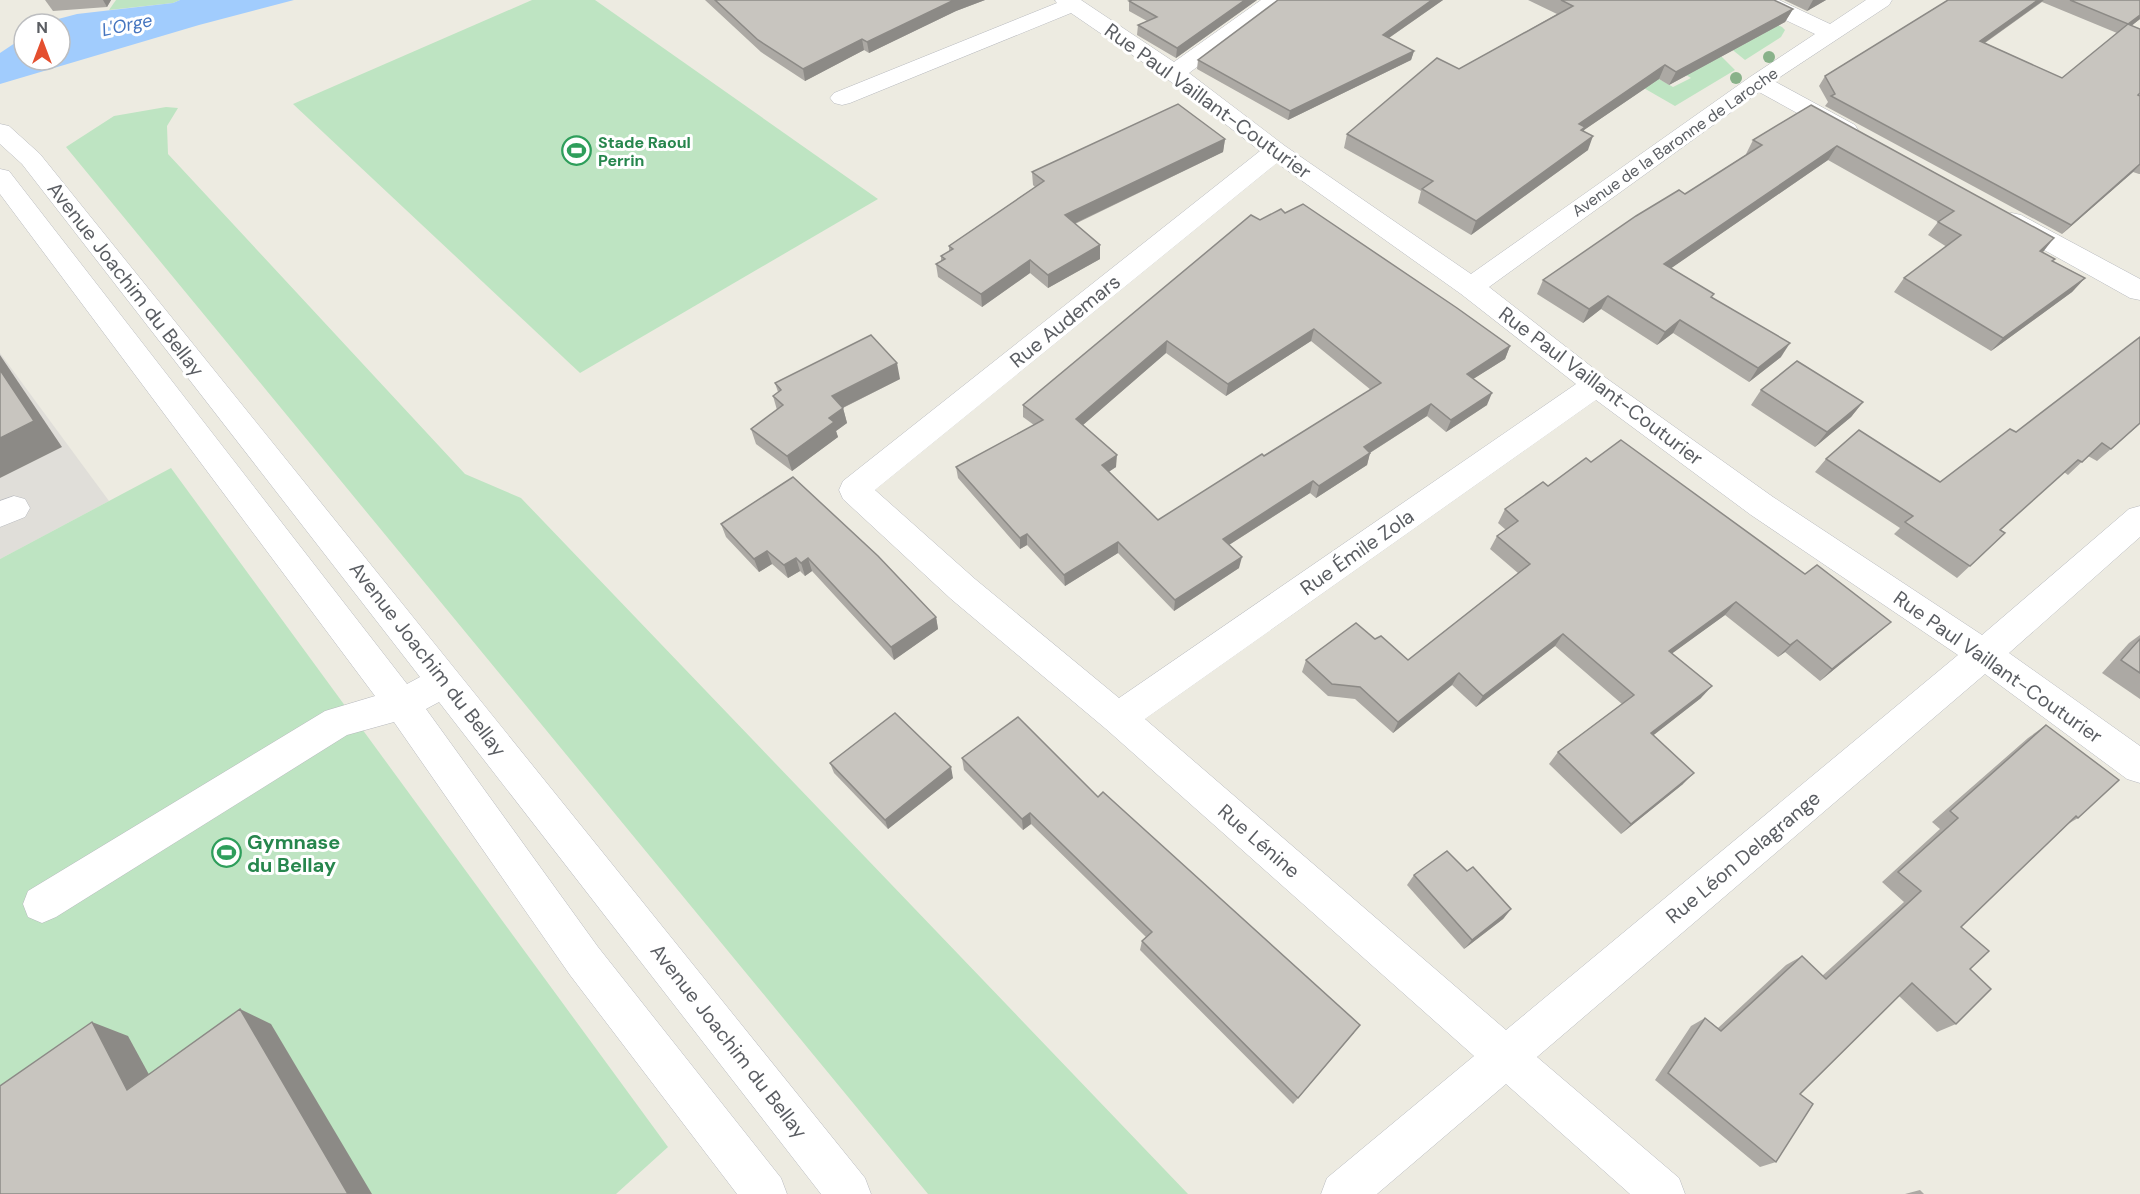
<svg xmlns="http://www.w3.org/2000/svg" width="2140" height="1194" viewBox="0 0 2140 1194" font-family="'DM Sans',sans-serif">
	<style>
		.industrial { fill: #e0ded9 }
		.green { fill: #bee4c2 }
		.water { fill: #a1ccfd }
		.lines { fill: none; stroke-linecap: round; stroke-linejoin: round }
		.minor-casing { stroke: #b7b9be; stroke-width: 1 }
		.minor { fill: #fff; fill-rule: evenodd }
		.tree { fill: #89b28a }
		.wall { fill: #aca9a4; fill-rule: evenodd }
		.shaded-wall { fill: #8c8a86 }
		.building { fill: #c8c5bf; stroke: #8c8a86; stroke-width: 1.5; fill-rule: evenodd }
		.labels { text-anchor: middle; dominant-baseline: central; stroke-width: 6; stroke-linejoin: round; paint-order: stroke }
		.far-leisure-label { font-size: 16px; font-weight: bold; fill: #27864d; stroke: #fff; text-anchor: start }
		.far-street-label { font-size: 16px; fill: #5a5d62; stroke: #fff }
		.far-water-label { font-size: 18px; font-style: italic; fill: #4575bf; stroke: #fff }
		.street-label { font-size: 20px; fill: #5a5d62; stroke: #fff }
		.leisure-label { font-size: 20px; font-weight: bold; fill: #27864d; stroke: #fff; text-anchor: start }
	</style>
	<rect width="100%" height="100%" fill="#edebe1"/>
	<path class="industrial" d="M0,353l109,148 -109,58z"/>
	<g class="green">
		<path d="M116,0h64l-7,3 -64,7z"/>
		<path d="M532,0h63l283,199 -298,174 -287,-269z"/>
		<path d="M1728,0l54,27 3,3 -4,7 -36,23 -32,-26z"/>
		<path d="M1721,56l14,14 -60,36 -40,-23 17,-8 21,12 18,-9 -10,-6z"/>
		<path d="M166,107l12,1 -11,18 1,28 297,320 56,24 667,696h-260l-862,-1047 48,-31z"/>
		<path d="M171,468l497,679 -52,47h-616v-635z"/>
	</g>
	<path class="water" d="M180,0h114l-95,25 -199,59v-31l24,-16v23h36v-36h-19l2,-1 34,-9 96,-11z"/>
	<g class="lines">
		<defs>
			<g id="minor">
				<path d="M1055,0h26l93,62 87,-62h25l-97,73 96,73 186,128 279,-197 65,-43 -61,-29 -3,-5h28l51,24 36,-24h26l-3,5 -115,76 81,44 3,5 -3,5 -9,2 -9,-2 -78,-43 -270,195 117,91 167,119 209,138 147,-126 11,-3v31l-131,116 131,93v37l-13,-4 -142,-105 -448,383 142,121 6,16h-55l-124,-110 -129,110h-56l6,-16 147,-122 -368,-327 -155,-130 -108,-100 -4,-9 4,-9 417,-330 -94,-73 -95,-65 -221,90 -8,2 -8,-2 -4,-5 4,-5 223,-90zM1277,163l184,131 115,90 -457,314 -144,-119 -100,-89zM1596,400l155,115 207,140 -452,375 -361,-311z"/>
				<path d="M0,124l9,2 31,28 825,1024 6,16h-50l-382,-492 -13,7 172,238 183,231 6,16h-50l-167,-219 -176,-253 -47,13 -291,182 -14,6 -14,-6 -5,-13 5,-13 297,-180 50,-15 -375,-502v-25l9,2 398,513 13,-7 -398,-513 -22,-20z"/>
				<path d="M2012,213l9,2 119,64v21l-10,-2 -127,-71 -4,-6 4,-6z"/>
				<path d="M14,496l11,3 5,9 -5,9 -25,10v-26z"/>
			</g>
		</defs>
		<use href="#minor" class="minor-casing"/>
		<use href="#minor" class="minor"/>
	</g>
	<g class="tree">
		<circle cx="1769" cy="57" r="6"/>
		<circle cx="1736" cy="78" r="6"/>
	</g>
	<g class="wall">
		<path d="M45,0h66l-4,7 -54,4z"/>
		<path d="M705,0h280l-29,11 -87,42 -5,-3 -59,31 -44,-29z"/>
		<path d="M1132,0h125l-81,58 -39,-23 1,-10 9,-4 -18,-10v-10z"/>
		<path d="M1278,0h165l-54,38 25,13 -3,9 -123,60 -91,-51 1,-9z"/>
		<path d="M1528,0h246l19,9 -8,13 -116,63 -10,-6 -75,51 4,20 -117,85 -53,-32 3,-12 -77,-43 3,-14 112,-65 98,-55z"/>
		<path d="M1784,0h42l-19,11z"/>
		<path d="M1948,0h192v19l-9,7 9,3v145h-1l-6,-2 -71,62 -237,-128 3,-4 -9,-16 6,-10zM2042,2l75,31 -55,45 -77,-35z"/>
		<path d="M1811,105l232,147 10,9 32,17 -13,14 -81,59 -97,-59 10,-14 43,-31 -19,-12 10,-13 -110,-62 -157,108 41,30 69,59 -32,25 -76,-49 -16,12 -56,-36 -18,14 -46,-29 6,-14 142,-86 62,-40h-1l7,-14z"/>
		<path d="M1225,139l-2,13 -148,72 25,21v14l-52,29 -18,-15 -48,34 -44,-30 -2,-13 5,-3v-5l8,-5v-5l86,-59 -2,-2 -1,-13z"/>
		<path d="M1260,220l250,126 -5,13 -32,20 14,26 -41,27 -19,-16 -57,37 -3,12 -51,33 -6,-5 -81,52 10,23 -65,43 -56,-58 -53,33 -38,-41 -7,4 -62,-71 -2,-11 78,-42 -11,-8v-12zM1311,341l60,49 -213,130 -50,-48 8,-5 -33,-42 83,-72 60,43z"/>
		<path d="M900,379l-57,29 4,15 -11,8 2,6 -46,34 -36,-27 -5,-15 26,-19 -4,-14 5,-4 -3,-9z"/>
		<path d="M1761,390l102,12 -12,15 -36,30 -64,-42z"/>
		<path d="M2140,424l-43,37 -9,-5 -20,19 -4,-3 -64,58 5,3 -48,45 -63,-44 6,-6 -85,-56 11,-13 114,23 76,-50z"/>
		<path d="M1591,462l286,172 -57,47 -35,-29 -7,5 -53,-42 -53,38 29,45 -48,37 30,49 -62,50 -72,-70 9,-12 64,-48 -67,-58 -79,61 -24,-22 -59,48 -38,-34 -27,-3 -26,-24 4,-12 69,-21 33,21 110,-87 -28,-24 7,-13 9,-6 -8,-7 7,-14z"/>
		<path d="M793,477l143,140 2,12 -44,31 -82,-89 -7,5 -5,-5 -12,7 -16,-14 -13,8 -33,-35 -5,-13z"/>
		<path d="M2140,635v64l-38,-26 27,-30z"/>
		<path d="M2046,725l32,93 -10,6 -107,103 9,42 -14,55 -19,8 -38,-36 -99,98 -24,68 -16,5 -105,-87 36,-54 14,-8 13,10 68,-63 16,-9 20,20 82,-74 -22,-20 58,-53 -8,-7 96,-84z"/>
		<path d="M962,758l136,39 256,236 -61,71 -153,-154 2,-9 4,-4 -115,-113 -8,6 -59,-60z"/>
		<path d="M830,763l123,15 -65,51 -54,-56z"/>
		<path d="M1467,871l44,38 -8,10 -39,30 -57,-64 7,-10z"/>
		<path d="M1920,1190l4,4h-19z"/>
	</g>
	<g class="shaded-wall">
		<path d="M103,0h8l-4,7z"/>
		<path d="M954,0h31l-29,11 -87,42 -2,-11z"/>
		<path d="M1245,0h12l-81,58 1,-10z"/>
		<path d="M1432,0h11l-63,44 3,-9z"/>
		<path d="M1813,0h13l-19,11z"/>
		<path d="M2038,0h6l-71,51 7,-10z"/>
		<path d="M1793,9l-8,13 -116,63 7,-13z"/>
		<path d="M2140,15v4l-19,15 7,-10z"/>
		<path d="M862,39l2,11 -59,31 -2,-12z"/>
		<path d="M1414,51l-3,9 -123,60 2,-9z"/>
		<path d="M1665,65l-6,14 -75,51 -4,11 -1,-17z"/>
		<path d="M1593,136l-5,14 -117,85 5,-14z"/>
		<path d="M1225,139l-2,13 -158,76v-13z"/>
		<path d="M1837,146l-9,14 -171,118 7,-14z"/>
		<path d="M2140,164l-7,8 -71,62 9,-9z"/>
		<path d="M2054,238l-11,14 -3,-1z"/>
		<path d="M1100,245v14l-52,29v-13z"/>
		<path d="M1030,260v13l-48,34 -1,-13z"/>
		<path d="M2085,278l-13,14 -81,59 12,-13z"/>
		<path d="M1608,296l-7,13 -18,14 6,-14z"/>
		<path d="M1680,320l-7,13 -16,12 8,-13z"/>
		<path d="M1314,329l-3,12 -85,55 2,-12z"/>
		<path d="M1167,341l-1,12 -90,78v-12z"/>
		<path d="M1790,343l-9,14 -32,25 9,-14z"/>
		<path d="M1510,346l-5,13 -43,27 5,-12z"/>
		<path d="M0,355l62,92 -62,31z"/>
		<path d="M897,363l3,16 -64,32 -4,-15z"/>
		<path d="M1492,393l-5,12 -41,27 5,-12z"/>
		<path d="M1863,402l-12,15 -36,30 12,-15z"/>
		<path d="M1431,404l-4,12 -67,43 4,-12z"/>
		<path d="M843,408l4,15 -11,8 2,6 -46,34 -5,-15 42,-38z"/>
		<path d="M1370,453l-3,12 -51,33 3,-12z"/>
		<path d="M1117,455l-1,12 -15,10 1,-12z"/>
		<path d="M1313,481l-3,12 -89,57 2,-11z"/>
		<path d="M1027,534v11l-7,4v-11z"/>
		<path d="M1118,542v11l-53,33 -1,-11z"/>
		<path d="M767,551l5,13 -13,8 -5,-13z"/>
		<path d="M1242,557l-3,11 -65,43 1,-11z"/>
		<path d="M796,558l4,13 -12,7 -4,-13z"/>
		<path d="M808,558l4,13 -7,5 -4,-13z"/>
		<path d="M1736,602l-11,13 -66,48 10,-12z"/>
		<path d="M936,617l2,12 -44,31 -3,-13z"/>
		<path d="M1891,622l-14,12 -57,47 12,-12z"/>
		<path d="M1563,634l-8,12 -79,61 7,-11z"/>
		<path d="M1797,640l-12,12 -7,5 12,-12z"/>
		<path d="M1459,673l-7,12 -59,48 5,-11z"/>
		<path d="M1712,686l-11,12 -60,47 10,-12z"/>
		<path d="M951,767l2,11 -65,51 -3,-9z"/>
		<path d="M1694,773l-11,11 -62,50 10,-10z"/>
		<path d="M1030,813l1,11 -8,6 -1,-11z"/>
		<path d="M1511,909l-8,10 -39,30 8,-9z"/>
		<path d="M240,1009l31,15 101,170h-24z"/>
		<path d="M92,1022l36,14 36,66 -37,-12z"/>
	</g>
	<g class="building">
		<path d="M715,0h239l-87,42 -5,-3 -59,30 -45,-29z"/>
		<path d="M1132,0h113l-68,48 -39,-23 19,-8 -28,-16z"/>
		<path d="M1278,0h154l-49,35 31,16 -124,60 -92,-51z"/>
		<path d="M1561,0h213l19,9 -117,63 -11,-7 -86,59 6,3 -4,3 12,6 -117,85 -54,-32 11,-8 -86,-47 90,-76 22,11 114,-63z"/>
		<path d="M1948,0h90l-58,41 82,37 66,-54 12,5v64l-2,2 2,1v68l-69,61 -240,-129 4,-2 -10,-18z"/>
		<path d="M2070,0h70v15l-12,9z"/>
		<path d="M1178,104l47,35 -160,76 35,30 -52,30 -18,-15 -49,34 -45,-30 9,-5 -4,-3 12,-7 -4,-3 95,-65 -12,-9z"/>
		<path d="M1811,105l243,133 -14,13 15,8 -3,2 33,17 -82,60 -99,-60 57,-43 -23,-13 16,-11 -117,-65 -173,118 50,30 -3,3 79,46 -32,25 -78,-48 -15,12 -57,-36 -19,13 -46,-29 93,-64 43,-26 6,4 77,-49 -9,-5z"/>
		<path d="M1303,204l154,104 53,38 -43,28 25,19 -41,27 -20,-16 -67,43 6,6 -51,33 -6,-5 -90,58 19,18 -67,43 -57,-58 -54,33 -37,-41 -7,4 -64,-71 87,-47 -20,-15 228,-190 9,5 21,-11 4,4zM1314,329l67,54 -117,73 -2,-2 -104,66 -56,-55 15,-10 -41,-36 91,-78 61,43z"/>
		<path d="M871,335l26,28 -65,33 11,12 -14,10 5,4 -47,34 -36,-27 32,-24 -10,-9 8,-6 -6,-7z"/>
		<path d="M2140,337v86l-29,26 -9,-6 -20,19 -4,-2 -78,70 5,3 -35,33 -65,-44 8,-6 -87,-57 33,-29 81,52 70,-53 6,3z"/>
		<path d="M1797,361l66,41 -36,30 -66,-42z"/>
		<path d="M0,370l34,51 -34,17z"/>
		<path d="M1621,440l184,134 12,-9 74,57 -59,47 -35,-29 -7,5 -54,-43 -67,49 43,35 -61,47 43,40 -63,51 -73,-72 76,-57 -71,-61 -80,62 -24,-23 -61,49 -38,-35 -28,-3 -26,-24 50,-37 19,16 6,-3 27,24 122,-96 -33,-28 21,-15 -13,-12 38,-27 5,4 38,-28 5,4z"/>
		<path d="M793,477l85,79 58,61 -45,30 -83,-89 -7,5 -5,-5 -12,7 -17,-14 -13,8 -33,-35z"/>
		<path d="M2140,639v34l-19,-13z"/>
		<path d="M895,713l56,54 -66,53 -55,-57z"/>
		<path d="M1018,717l80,80 5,-5 257,233 -62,73 -156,-157 10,-9 -122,-119 -8,6 -60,-61z"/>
		<path d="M2046,725l73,55 -41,38 -2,-2 -115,111 28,24 -19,18 21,20 -35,35 -44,-41 -112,111 13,10 -37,58 -108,-89 37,-55 16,13 81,-75 24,23 95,-88 -23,-19 60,-54 -8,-7z"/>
		<path d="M1447,851l20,20 6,-4 38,42 -39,31 -58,-65z"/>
		<path d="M240,1009l108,185h-348v-108l92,-64 35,68z"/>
	</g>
	<defs>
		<symbol id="stadium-ring" viewBox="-11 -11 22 22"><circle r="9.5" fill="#fff" stroke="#2e9e5b" stroke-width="1.5"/><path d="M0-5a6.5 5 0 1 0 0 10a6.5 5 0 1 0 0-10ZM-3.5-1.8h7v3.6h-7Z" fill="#2e9e5b"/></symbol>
	</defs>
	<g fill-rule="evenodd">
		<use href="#stadium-ring" x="560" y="134" width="33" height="33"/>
		<use href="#stadium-ring" x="210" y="836" width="33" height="33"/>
	</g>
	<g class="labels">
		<g class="far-leisure-label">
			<text x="598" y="142">Stade Raoul<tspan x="598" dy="18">Perrin</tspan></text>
		</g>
		<g class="far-street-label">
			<text transform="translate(1675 142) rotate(-35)">Avenue de la Baronne de Laroche</text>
		</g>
		<g class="far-water-label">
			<text transform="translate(127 25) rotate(-12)">L'Orge</text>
		</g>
		<g class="street-label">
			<text transform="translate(1208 101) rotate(36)">Rue Paul Vaillant-Couturier</text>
			<text transform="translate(126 279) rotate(52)">Avenue Joachim du Bellay</text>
			<text transform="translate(1065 321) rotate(-39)">Rue Audemars</text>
			<text transform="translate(1601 386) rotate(37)">Rue Paul Vaillant-Couturier</text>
			<text transform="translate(1357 552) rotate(-35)">Rue Émile Zola</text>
			<text transform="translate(428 659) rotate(52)">Avenue Joachim du Bellay</text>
			<text transform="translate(1998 667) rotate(35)">Rue Paul Vaillant-Couturier</text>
			<text transform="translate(1259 841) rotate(41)">Rue Lénine</text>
			<text transform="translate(1743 857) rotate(-40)">Rue Léon Delagrange</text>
			<text transform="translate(729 1041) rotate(52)">Avenue Joachim du Bellay</text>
		</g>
		<g class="leisure-label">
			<text x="247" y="842">Gymnase<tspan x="247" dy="23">du Bellay</tspan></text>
		</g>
	</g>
	<g transform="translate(42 42)"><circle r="28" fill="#ffffff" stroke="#bdbec0" stroke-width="1.5"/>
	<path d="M0-4.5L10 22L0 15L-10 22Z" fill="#e44f2f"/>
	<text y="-9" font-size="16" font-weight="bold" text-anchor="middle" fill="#5a5d62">N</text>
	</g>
</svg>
